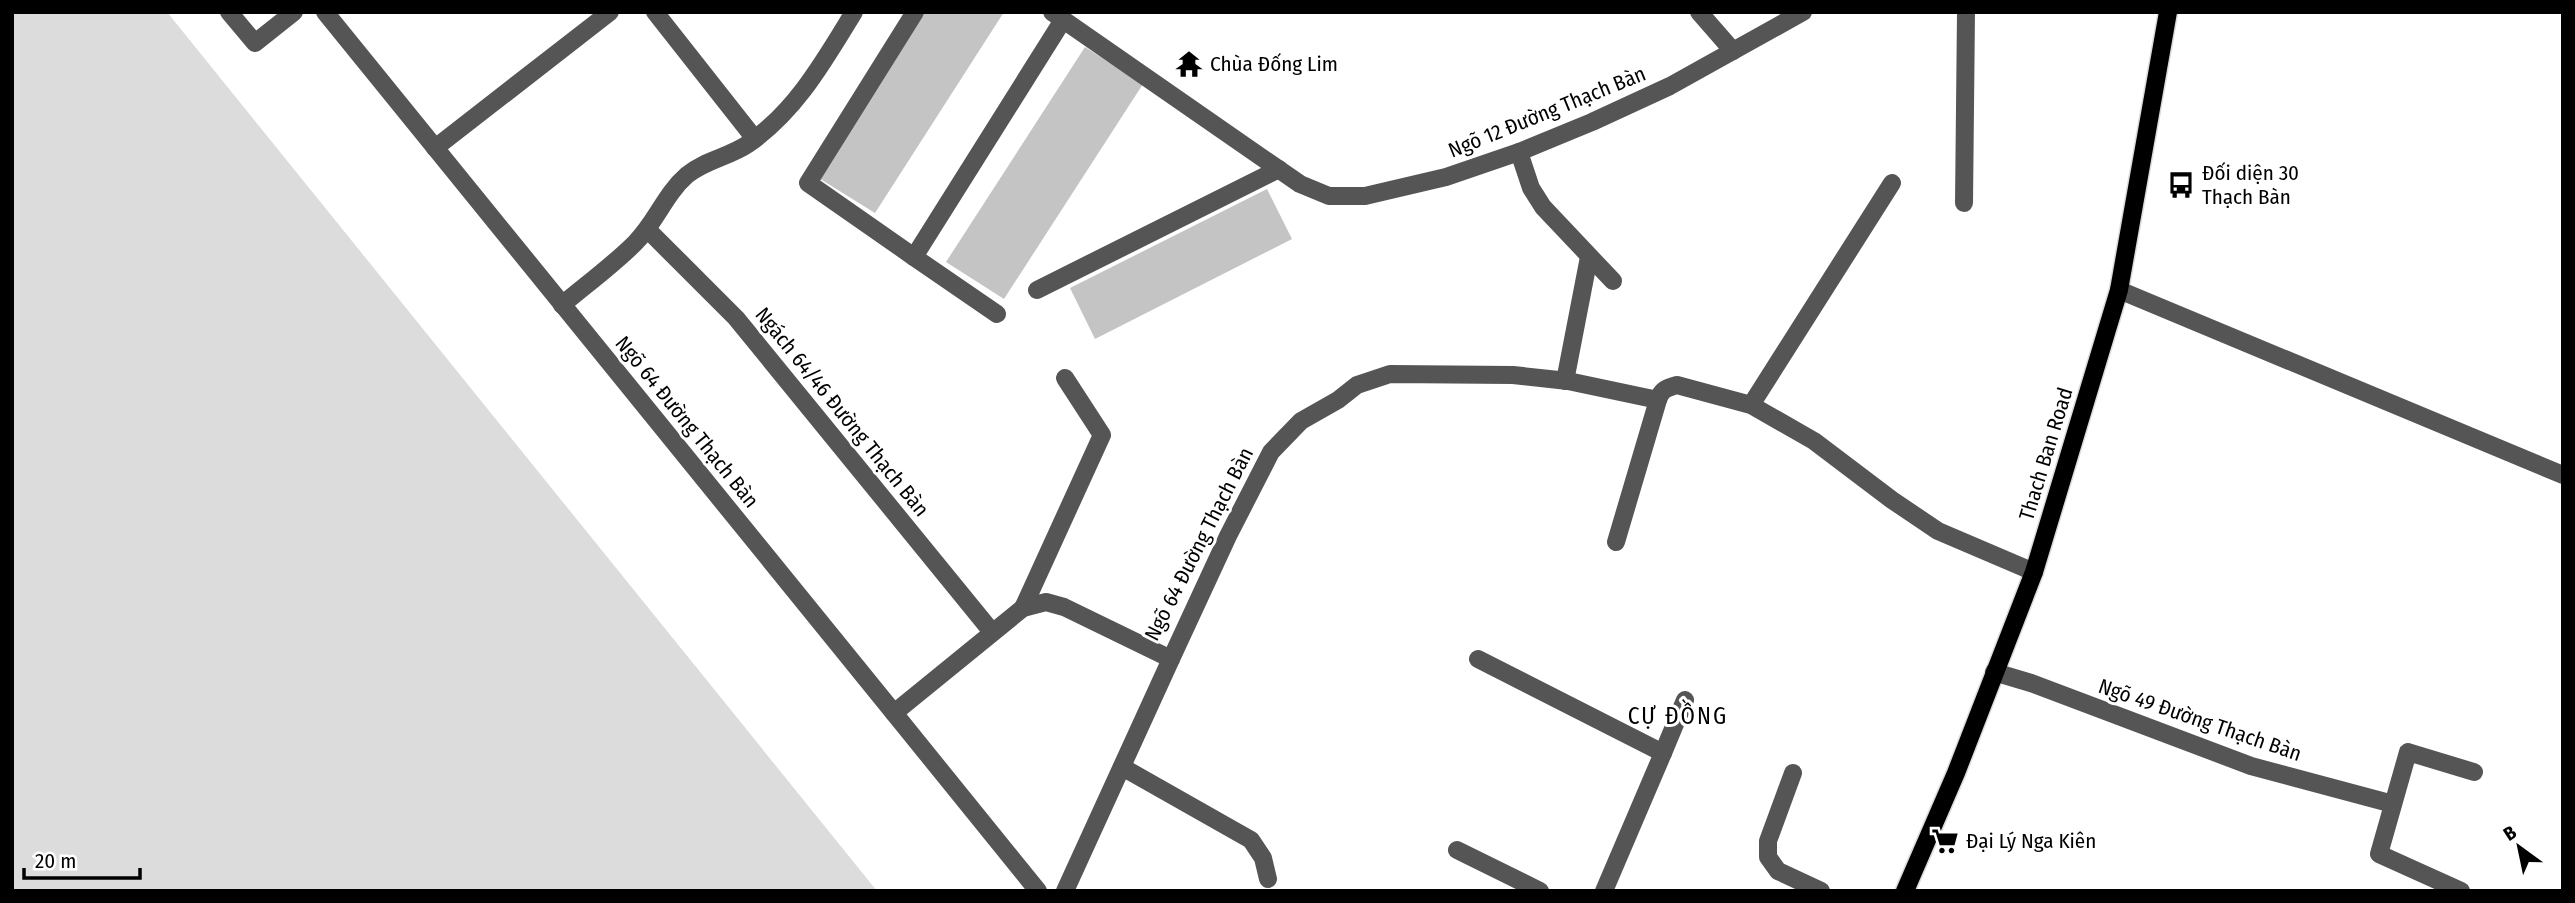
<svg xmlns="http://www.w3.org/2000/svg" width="2575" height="903" viewBox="0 0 2575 903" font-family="'Fira Sans Condensed',sans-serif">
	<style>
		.green { fill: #dcdcdc }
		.building { fill: #c4c4c4 }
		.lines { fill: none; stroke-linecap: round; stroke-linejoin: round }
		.major-casing { stroke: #dbdbdb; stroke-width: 21 }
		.minor { stroke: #555; stroke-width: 18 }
		.major { stroke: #000; stroke-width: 18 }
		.labels { text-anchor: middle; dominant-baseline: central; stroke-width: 6; stroke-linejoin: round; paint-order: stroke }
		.poi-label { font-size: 21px; fill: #000; stroke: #fff; text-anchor: start }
		.street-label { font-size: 21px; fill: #000; stroke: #fff }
		.neighbourhood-label { font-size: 23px; letter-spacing: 2px; fill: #000; stroke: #fff }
	</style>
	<rect width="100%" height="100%" fill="#fff"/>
	<path class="green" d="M12,12h155l710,879h-865z"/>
	<g class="building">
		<path d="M922,12h82l-129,201 -58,-36z"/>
		<path d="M1085,47l58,37 -139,215 -58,-37z"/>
		<path d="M1267,189l25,50 -197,100 -25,-51z"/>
	</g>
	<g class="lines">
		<defs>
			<path id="major" d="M1905,891l51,-118 78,-201 85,-282 49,-278"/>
		</defs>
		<use href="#major" class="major-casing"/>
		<g class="minor">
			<path d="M229,12l26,31 39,-31"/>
			<path d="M325,12l569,701 129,-105 23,-6 18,5 107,52 57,-123 43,-84 30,-31 37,-21 19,-15 33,-11 123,1 55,6 90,19c3,-10 8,-12 19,-15l74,20 63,36 78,59 46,31 96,41"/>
			<path d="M655,12l100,127"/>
			<path d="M1052,12l248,172 29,12h36l81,-19 73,-25 73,-30 78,-36 133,-74"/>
			<path d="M1699,12l34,39"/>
			<path d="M435,148l175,-136"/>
			<path d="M1519,152l12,36 12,19 70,74"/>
			<path d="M1964,203l2,-191"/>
			<path d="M647,229l89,89 256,314"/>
			<path d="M914,257l-106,-74 107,-171"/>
			<path d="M1037,290l242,-121"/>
			<path d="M2119,290l444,185"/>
			<path d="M562,305c25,-21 51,-40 73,-62 21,-21 30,-49 52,-68 18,-15 42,-18 61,-31 48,-33 76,-83 106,-132"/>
			<path d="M997,314l-83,-57 149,-237"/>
			<path d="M1565,381l24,-124"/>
			<path d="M1751,405l141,-222"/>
			<path d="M1616,542l42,-142"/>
			<path d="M1023,608l79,-173 -37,-57"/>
			<path d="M1478,659l185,94 -59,138"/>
			<path d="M1994,672l37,11 220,83 142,38"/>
			<path d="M894,713l144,178"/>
			<path d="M1663,753l22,-53"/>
			<path d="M1122,767l129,73 12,18 5,21"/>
			<path d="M1793,773l-25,68v16l10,14 43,20"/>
			<path d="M1457,850l83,41"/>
			<path d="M1065,891l106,-232"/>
			<path d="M2461,891l-82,-37 29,-102 66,20"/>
		</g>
		<use href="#major" class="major"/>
	</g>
	<defs>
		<symbol id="temple-bare" viewBox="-9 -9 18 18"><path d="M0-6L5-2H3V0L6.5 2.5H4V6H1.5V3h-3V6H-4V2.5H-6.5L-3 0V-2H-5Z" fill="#000" stroke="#fff" stroke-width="2.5" paint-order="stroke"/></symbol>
		<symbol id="bus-bare" viewBox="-9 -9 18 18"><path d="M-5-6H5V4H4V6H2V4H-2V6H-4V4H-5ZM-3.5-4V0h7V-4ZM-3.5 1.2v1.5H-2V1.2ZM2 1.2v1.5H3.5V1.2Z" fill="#000" stroke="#fff" stroke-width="2.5" paint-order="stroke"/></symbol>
		<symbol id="supermarket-bare" viewBox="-9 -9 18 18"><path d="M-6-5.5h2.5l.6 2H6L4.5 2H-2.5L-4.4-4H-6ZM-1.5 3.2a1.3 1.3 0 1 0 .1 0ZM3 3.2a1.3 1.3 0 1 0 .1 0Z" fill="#000" stroke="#fff" stroke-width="2.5" paint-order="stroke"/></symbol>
	</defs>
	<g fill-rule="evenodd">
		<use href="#temple-bare" x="1170" y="45" width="38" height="38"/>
		<use href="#bus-bare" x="2162" y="166" width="38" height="38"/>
		<use href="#supermarket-bare" x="1926" y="822" width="38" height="38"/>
	</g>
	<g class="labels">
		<g class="poi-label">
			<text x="1210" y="64">Chùa Đống Lim</text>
			<text x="2202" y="173">Đối diện 30<tspan x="2202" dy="24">Thạch Bàn</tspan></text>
			<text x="1966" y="841">Đại Lý Nga Kiên</text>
		</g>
		<g class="street-label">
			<text transform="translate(1547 112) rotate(-22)">Ngõ 12 Đường Thạch Bàn</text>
			<text transform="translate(842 412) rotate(51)">Ngách 64/46 Đường Thạch Bàn</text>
			<text transform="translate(687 422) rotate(51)">Ngõ 64 Đường Thạch Bàn</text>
			<text transform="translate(2046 454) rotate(-73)">Thach Ban Road</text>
			<text transform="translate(1199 544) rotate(-63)">Ngõ 64 Đường Thạch Bàn</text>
			<text transform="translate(2200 720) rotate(19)">Ngõ 49 Đường Thạch Bàn</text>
		</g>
		<g class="neighbourhood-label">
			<text x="1678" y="716">CỰ ĐỒNG</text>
		</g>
	</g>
	<rect width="2575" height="903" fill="none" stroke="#000000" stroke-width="28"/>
	<g transform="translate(2519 847) rotate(327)" stroke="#ffffff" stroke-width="5" paint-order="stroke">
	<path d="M0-5L12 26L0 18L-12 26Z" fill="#000000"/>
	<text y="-10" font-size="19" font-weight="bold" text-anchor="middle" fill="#000000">B</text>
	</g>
	<path d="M24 868v10h116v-10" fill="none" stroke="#000000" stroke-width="3.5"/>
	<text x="35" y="868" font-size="21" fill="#000000" stroke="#ffffff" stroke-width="5" paint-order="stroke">20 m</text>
</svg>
